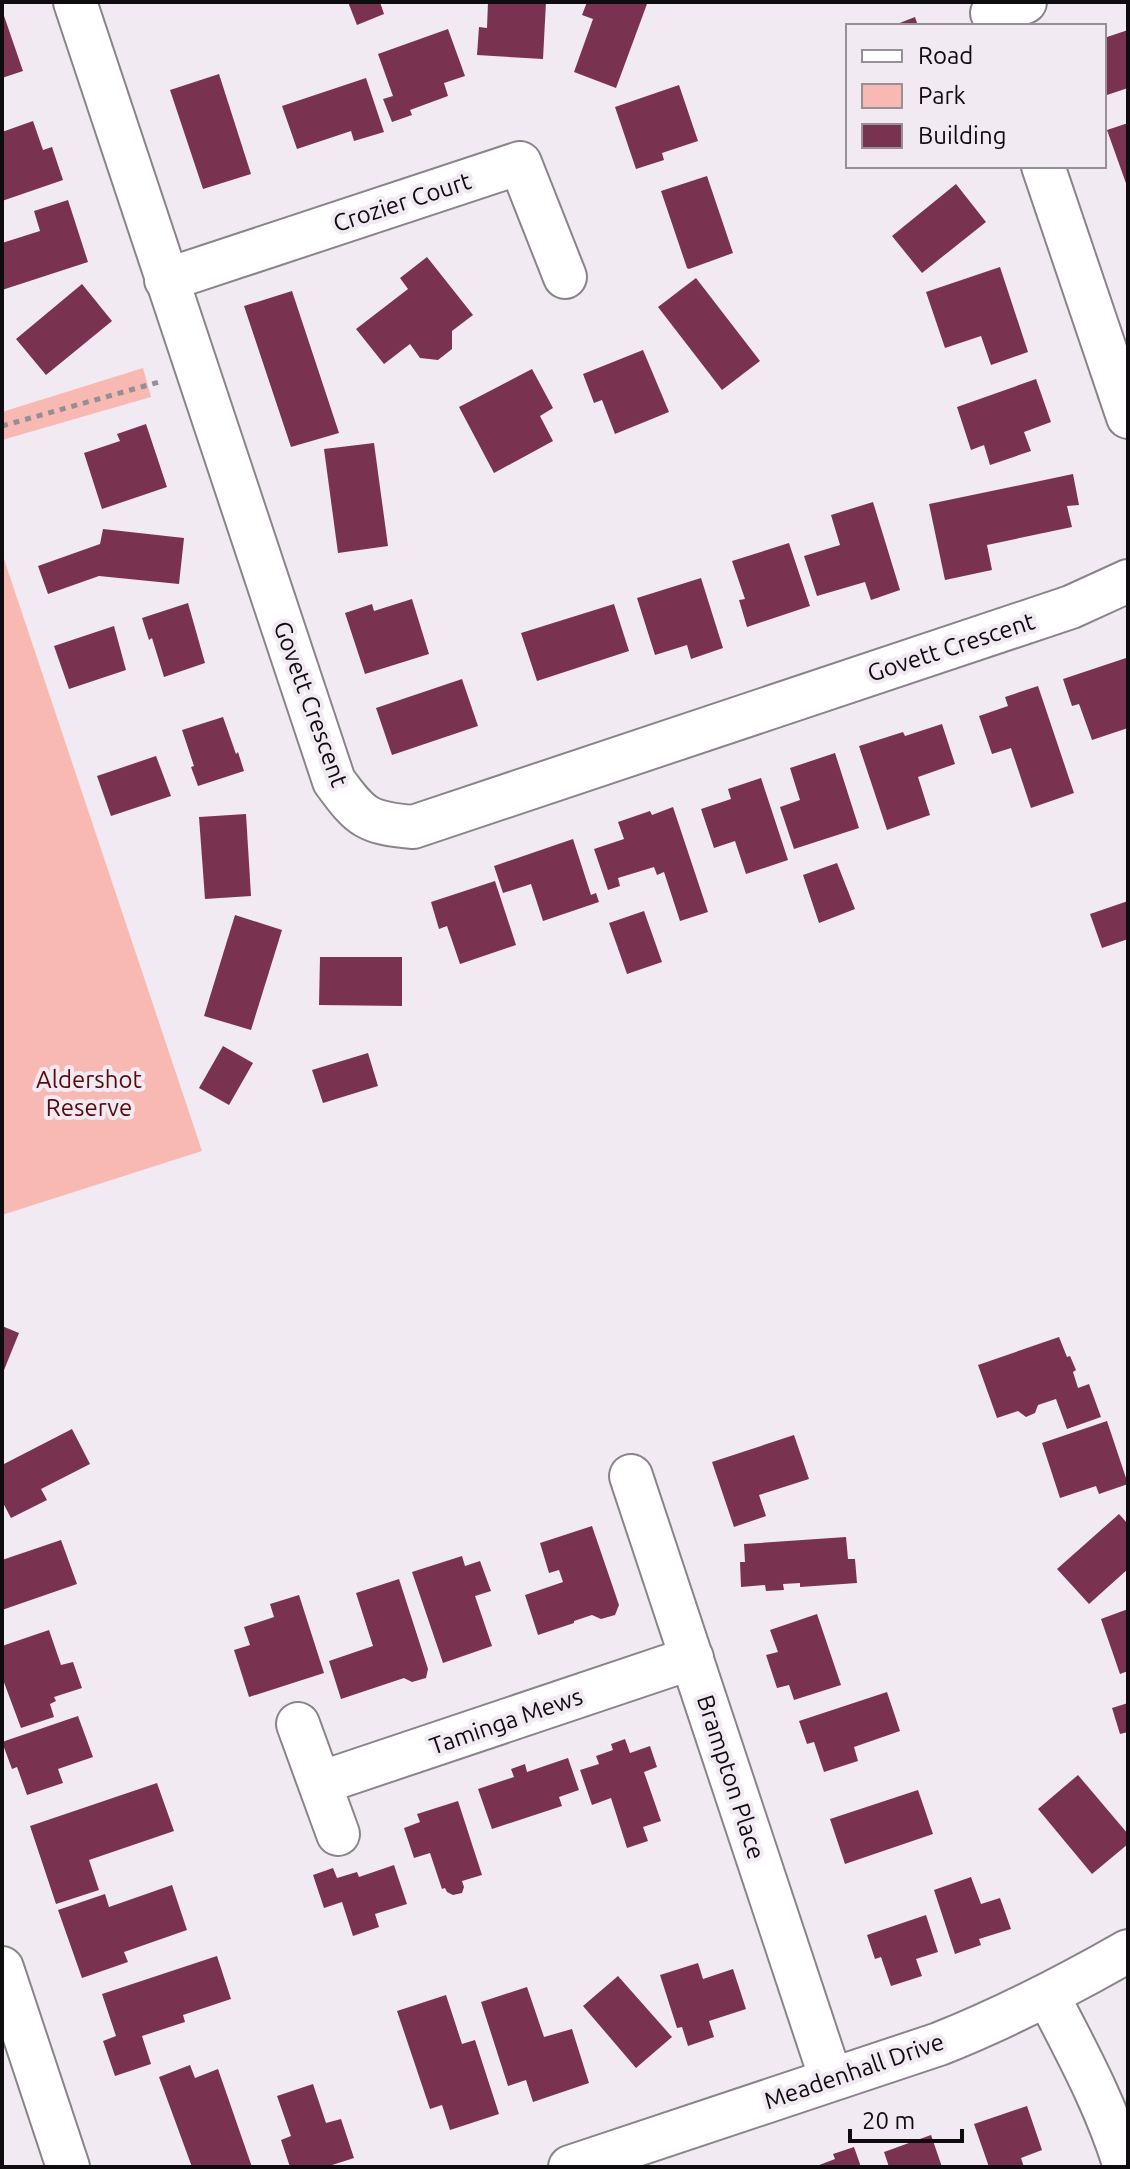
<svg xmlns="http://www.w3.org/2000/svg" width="1130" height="2169" viewBox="0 0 1130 2169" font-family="Ubuntu,sans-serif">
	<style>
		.green { fill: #f8b9b3 }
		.building { fill: #793351 }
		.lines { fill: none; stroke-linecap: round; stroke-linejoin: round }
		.minor-casing { stroke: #8a848a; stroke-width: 46 }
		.path { stroke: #948f94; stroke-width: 5; stroke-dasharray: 6 6; stroke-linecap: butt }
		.minor { stroke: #fff; stroke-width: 42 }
		.labels { text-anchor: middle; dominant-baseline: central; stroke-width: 8; stroke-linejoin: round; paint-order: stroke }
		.street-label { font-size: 24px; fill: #0e0c0e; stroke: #f2eaf2 }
		.park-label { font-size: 24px; fill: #570b0e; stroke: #f2eaf2 }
	</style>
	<rect width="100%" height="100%" fill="#f2eaf2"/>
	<g class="green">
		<path d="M143,368l8,29 -149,43v-28z"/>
		<path d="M2,553l200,598 -200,64z"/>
	</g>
	<g class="building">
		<path d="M348,2h32l4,12 -27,11z"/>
		<path d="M488,2h58l-3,57 -66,-4 2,-28 8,1z"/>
		<path d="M587,2h54l6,2 -31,84 -42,-16 19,-53 -11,-4z"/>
		<path d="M2,10l21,61 -21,7z"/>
		<path d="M915,17l3,9h-26z"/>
		<path d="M448,29l17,47 -21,7 4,13 -38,14 2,5 -20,7 -9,-23 10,-3 -15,-42z"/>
		<path d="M1128,30v58l-24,8v-58z"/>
		<path d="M219,74l32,100 -48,15 -33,-99z"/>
		<path d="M366,78l18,54 -30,9 -3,-10 -54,18 -15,-43z"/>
		<path d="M679,85l19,56 -36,12 2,7 -28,9 -21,-62z"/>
		<path d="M33,121l10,29 9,-3 11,33 -61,21v-69z"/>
		<path d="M1128,123v66l-21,-59z"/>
		<path d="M707,176l26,77 -44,16 -2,-1 -26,-77z"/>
		<path d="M956,184l30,38 -64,51 -30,-37z"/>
		<path d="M68,200l20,62 -86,28v-47l38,-12 -6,-20z"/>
		<path d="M427,257l46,58 -21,16v18l-14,11 -18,-2 -10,-14 -26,20 -28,-35 52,-40 -8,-11z"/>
		<path d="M1000,267l28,85 -37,13 -10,-29 -36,12 -19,-56z"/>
		<path d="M696,278l64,83 -38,29 -64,-83z"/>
		<path d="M82,284l30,37 -66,54 -30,-36z"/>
		<path d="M292,291l47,142 -48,14 -47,-141z"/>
		<path d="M643,350l26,62 -54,22 -13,-34 -8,3 -11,-29z"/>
		<path d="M532,369l21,39 -13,8 13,25 -59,32 -35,-66z"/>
		<path d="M1036,379l15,43 -27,10 7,19 -41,14 -6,-20 -13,5 -14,-43z"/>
		<path d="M146,424l21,63 -65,22 -18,-56 36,-12 -3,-7z"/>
		<path d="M374,443l14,103 -50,7 -14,-104z"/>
		<path d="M1073,474l6,31 -12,1 5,21 -85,18 5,25 -47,10 -16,-76z"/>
		<path d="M873,502l27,88 -29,10 -6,-18 -48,14 -13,-40 36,-11 -9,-30z"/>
		<path d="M103,529l81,9 -5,46 -80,-8 -51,18 -10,-28 62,-22z"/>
		<path d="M789,543l21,63 -63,21 -8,-27 6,-1 -13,-38z"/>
		<path d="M701,578l22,70 -32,11 -4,-14 -32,10 -18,-57z"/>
		<path d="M412,599l17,55 -64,20 -20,-61 27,-9 2,7z"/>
		<path d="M188,603l17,60 -41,14 -12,-39 -3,2 -7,-22z"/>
		<path d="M614,604l15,47 -92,30 -16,-48z"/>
		<path d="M114,626l12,44 -57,19 -15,-43z"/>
		<path d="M1126,658l2,5v65l-36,12 -13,-36 -7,2 -9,-27z"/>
		<path d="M462,679l16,47 -86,29 -16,-47z"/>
		<path d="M1038,686l36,107 -43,15 -20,-60 -19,6 -13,-38 29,-10 -3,-9z"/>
		<path d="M223,717l13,37 2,-2 6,19 -46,15 -7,-19 3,-1 -12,-36z"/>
		<path d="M942,724l13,40 -37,13 12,38 -43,15 -28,-84 44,-14 2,4z"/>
		<path d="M835,753l24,75 -65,21 -14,-42 20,-7 -10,-32z"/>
		<path d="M156,756l15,40 -60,20 -14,-40z"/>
		<path d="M761,778l27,82 -42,14 -11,-33 -21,7 -13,-39 30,-10 -3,-10z"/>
		<path d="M673,807l35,105 -28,9 -16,-49 -7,3 -3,-8 -36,11 2,8 -12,4 -14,-41 30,-10 -6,-17 32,-11 2,4z"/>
		<path d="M246,814l5,82 -46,3 -6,-82z"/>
		<path d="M573,839l18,56 5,-2 3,9 -56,19 -12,-37 -28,9 -9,-27z"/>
		<path d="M837,863l18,46 -36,14 -16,-48z"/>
		<path d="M495,881l21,64 -56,19 -13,-38 -8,3 -8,-27z"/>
		<path d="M1128,901v38l-26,9 -12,-34z"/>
		<path d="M644,911l18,51 -35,12 -18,-51z"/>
		<path d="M235,915l47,15 -31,100 -47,-14z"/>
		<path d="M320,957h82v49l-83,-1z"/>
		<path d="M223,1046l30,17 -24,42 -30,-17z"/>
		<path d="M368,1053l10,33 -55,17 -11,-33z"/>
		<path d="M2,1326l17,7 -17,42z"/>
		<path d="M1059,1337l8,20 3,-1 6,14 -3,2 5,16 11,-4 12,33 -34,12 -11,-30 -18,6 -3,8 -9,4 -8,-6 -21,7 -19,-53z"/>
		<path d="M1107,1421l21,63 -29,10 -3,-8 -36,12 -18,-55z"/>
		<path d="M72,1429l18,35 -49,25 6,11 -36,18 -9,-17v-36z"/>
		<path d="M794,1435l15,44 -50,16 7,21 -32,11 -22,-65z"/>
		<path d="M1119,1514l9,10v45l-39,35 -32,-35z"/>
		<path d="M592,1526l27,79 -4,10 -14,4 -9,-4 -18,6v2l-36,12 -13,-40 38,-13 -4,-12 -10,3 -9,-30z"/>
		<path d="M846,1537l2,22h7l2,24 -57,4v-4l-17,1 1,6 -18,1 -1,-6 -24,2 -1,-25h5l-1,-18z"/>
		<path d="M61,1540l16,44 -75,26v-50z"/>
		<path d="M462,1556l3,10 15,-5 11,30 -16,5 17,50 -49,17 -31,-91z"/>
		<path d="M399,1579l29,90 -2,9 -14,4 -8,-4 -63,21 -12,-38 44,-15 -17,-53z"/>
		<path d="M299,1595l25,78 -75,24 -15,-47 16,-5 -6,-18 30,-10 -4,-13z"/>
		<path d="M1128,1609v62l-8,3 -19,-55z"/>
		<path d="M817,1614l24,71 -47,15 -5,-15 -12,3 -11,-33 12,-3 -8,-22z"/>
		<path d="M49,1630l12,35 12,-3 9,26 -28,9 2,4 -6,3 4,13 -33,11 -19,-51v-31z"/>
		<path d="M887,1692l13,39 -46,16 4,14 -34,11 -10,-30 -7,2 -8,-23z"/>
		<path d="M1128,1703v29l-8,2 -8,-26z"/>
		<path d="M78,1716l15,41 -35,12 5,14 -36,12 -10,-28 -5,2 -10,-27z"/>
		<path d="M625,1739l5,14 20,-7 7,21 -13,5 17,49 -18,6 5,14 -21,7 -16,-50 -19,7 -12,-35 19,-6 -3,-8 17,-6 -2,-6z"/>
		<path d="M568,1758l11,32 -20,7 3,9 -70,23 -14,-40 36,-12 -3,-8 14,-5 2,8z"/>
		<path d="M1078,1775l50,59v10l-36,30 -54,-65z"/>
		<path d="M157,1783l17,48 -85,29 10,30 -43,14 -26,-78z"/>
		<path d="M918,1790l15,44 -88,30 -15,-45z"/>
		<path d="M458,1801l24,74 -20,6 2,6 -2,6 -9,2 -6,-3 -2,-4 -3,1 -12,-36 -16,5 -10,-30 16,-6 -3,-8z"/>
		<path d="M394,1865l13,39 -32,10 4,13 -26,9 -11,-34 -18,6 -11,-33 20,-7 4,10 20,-6 2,5z"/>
		<path d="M971,1877l10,27 19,-6 11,31 -32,10 2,6 -26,9 -21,-64z"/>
		<path d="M172,1885l15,45 -63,22 4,10 -46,16 -24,-68 47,-16 4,13z"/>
		<path d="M926,1915l12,37 -22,7 6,17 -31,10 -10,-29 -6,2 -8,-24z"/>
		<path d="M217,1956l14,43 -48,16 2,7 -43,14 9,28 -36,12 -12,-35 13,-5 -14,-42z"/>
		<path d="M698,1963l5,16 30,-10 13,40 -37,12 5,16 -26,9 -6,-19 -5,1 -17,-53z"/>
		<path d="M618,1976l54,61 -36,31 -53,-62z"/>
		<path d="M527,1987l17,50 28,-8 17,54 -56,19 -7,-22 -18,6 -27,-84z"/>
		<path d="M446,1995l16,49 13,-4 24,74 -49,16 -8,-25 -12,4 -33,-98z"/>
		<path d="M190,2065l5,13 23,-9 34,98h-60l-33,-90z"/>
		<path d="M313,2084l13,39 15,-4 13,39 -28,9h-36l-9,-27 10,-4 -14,-40z"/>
		<path d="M1027,2106l15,44 -21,8 3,9h-35l-15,-43z"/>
		<path d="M931,2135l11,32h-53l-5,-15z"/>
		<path d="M854,2147l7,20h-47l21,-8 -2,-5z"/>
	</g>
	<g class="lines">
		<defs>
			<g id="minor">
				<path d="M75,2l259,779c27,37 33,42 79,46l658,-220 57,-26"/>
				<path d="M992,13l33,-11"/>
				<path d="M1043,166l85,251"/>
				<path d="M166,280l354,-117 45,114"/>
				<path d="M631,1476l200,603"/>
				<path d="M298,1724l40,110"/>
				<path d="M320,1783l372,-125"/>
				<path d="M2,1968l66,199"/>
				<path d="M1048,1996c29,56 59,111 77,171"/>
				<path d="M570,2167l369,-123c68,-27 126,-57 189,-93"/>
			</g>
		</defs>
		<use href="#minor" class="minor-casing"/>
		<path class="path" d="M2,426l157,-44"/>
		<use href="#minor" class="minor"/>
	</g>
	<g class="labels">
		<g class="street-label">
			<text transform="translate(402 202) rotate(-18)">Crozier Court</text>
			<text transform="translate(951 647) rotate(-18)">Govett Crescent</text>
			<text transform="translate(311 704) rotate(70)">Govett Crescent</text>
			<text transform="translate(506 1721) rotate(-19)">Taminga Mews</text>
			<text transform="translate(731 1777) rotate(72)">Brampton Place</text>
			<text transform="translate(854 2071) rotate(-19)">Meadenhall Drive</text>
		</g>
		<g class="park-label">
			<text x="89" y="1079">Aldershot<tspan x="89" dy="28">Reserve</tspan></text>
		</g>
	</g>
	<rect width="1130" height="2169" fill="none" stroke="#0e0c0e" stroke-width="8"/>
	<rect x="846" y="24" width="260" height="144" fill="#f2eaf2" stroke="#979197" stroke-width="2"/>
	<rect x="862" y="50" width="40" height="12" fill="#ffffff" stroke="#979197" stroke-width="2"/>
	<text x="918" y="64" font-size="24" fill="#0e0c0e">Road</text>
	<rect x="862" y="84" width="40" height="24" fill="#f8b9b3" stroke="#979197" stroke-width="2"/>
	<text x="918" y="104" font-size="24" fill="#0e0c0e">Park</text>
	<rect x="862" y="124" width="40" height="24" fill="#793351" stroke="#979197" stroke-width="2"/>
	<text x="918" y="144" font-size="24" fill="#0e0c0e">Building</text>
	<path d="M850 2129v12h112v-12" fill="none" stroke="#0e0c0e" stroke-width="4"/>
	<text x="862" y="2129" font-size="24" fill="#0e0c0e" stroke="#f2eaf2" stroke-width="6" paint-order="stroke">20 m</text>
</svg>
